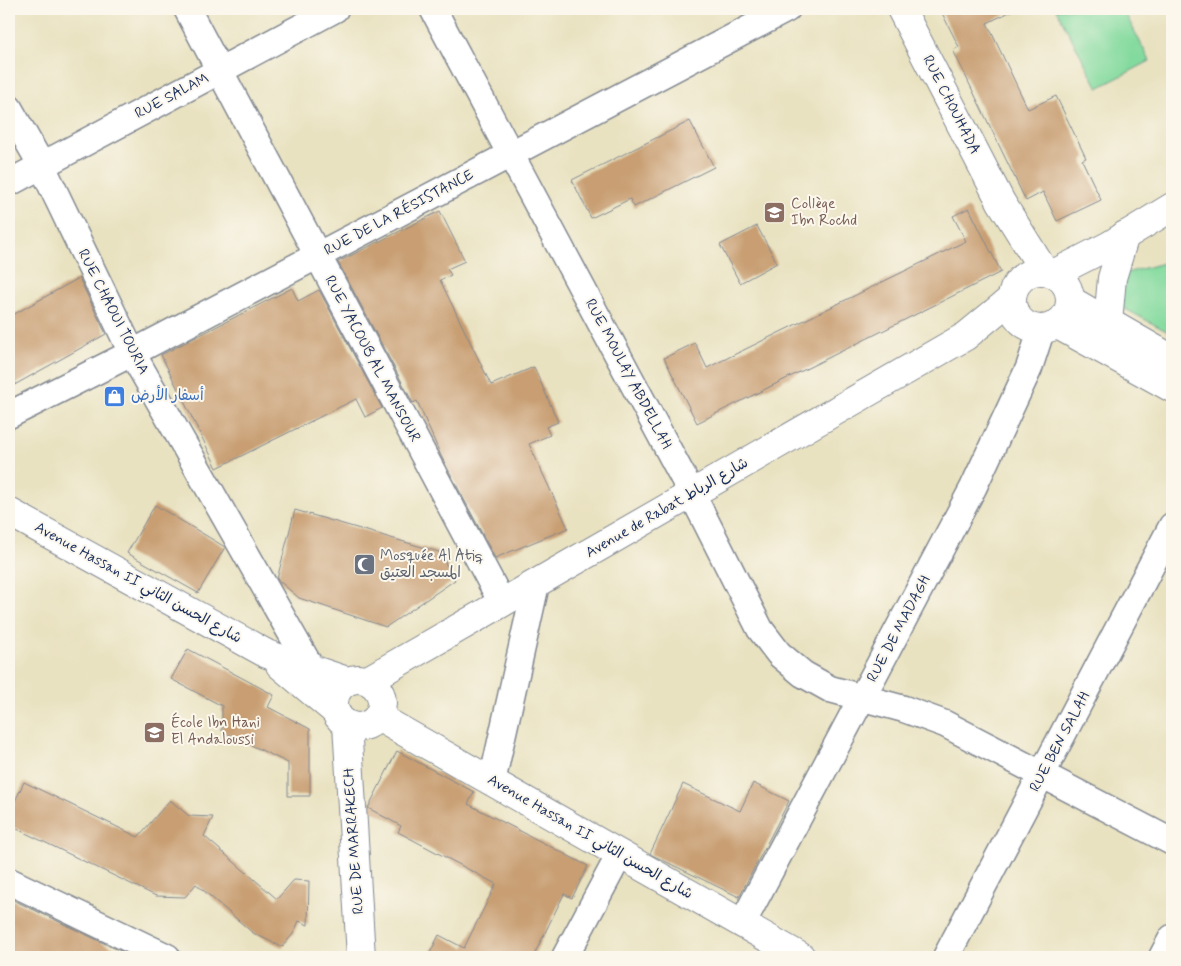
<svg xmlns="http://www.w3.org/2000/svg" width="1181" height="966" viewBox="0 0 1181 966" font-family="Mynerve,'Playpen Sans Arabic',sans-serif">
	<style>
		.green { fill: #83da9e; stroke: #4f847e }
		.building { fill: #c89e72 }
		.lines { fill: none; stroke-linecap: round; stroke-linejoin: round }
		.minor-casing { stroke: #828890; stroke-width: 29 }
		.tertiary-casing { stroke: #828890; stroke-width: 30 }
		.minor { stroke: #fff; stroke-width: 26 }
		.tertiary { stroke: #fff; stroke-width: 28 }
		.labels { text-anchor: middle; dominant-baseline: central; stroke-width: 4; stroke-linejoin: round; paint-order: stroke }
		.street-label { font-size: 15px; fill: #1b2f5e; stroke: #fbf7ec }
		.education-label { font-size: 15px; fill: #785e54; stroke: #fbf7ec; text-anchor: start }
		.shop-label { font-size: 15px; fill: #366cbe; stroke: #fbf7ec; text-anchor: start }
		.worship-label { font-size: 15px; fill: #5b616d; stroke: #fbf7ec; text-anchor: start }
	</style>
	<rect width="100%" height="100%" fill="#fbf7ec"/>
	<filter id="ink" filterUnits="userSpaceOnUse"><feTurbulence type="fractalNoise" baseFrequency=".02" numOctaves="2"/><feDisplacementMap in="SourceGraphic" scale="10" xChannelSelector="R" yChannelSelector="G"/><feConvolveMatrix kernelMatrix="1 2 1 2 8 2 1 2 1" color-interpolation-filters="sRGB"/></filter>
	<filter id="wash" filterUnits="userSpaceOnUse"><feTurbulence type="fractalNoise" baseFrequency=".0096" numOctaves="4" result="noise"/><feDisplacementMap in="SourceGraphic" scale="20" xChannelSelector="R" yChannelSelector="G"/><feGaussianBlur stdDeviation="1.12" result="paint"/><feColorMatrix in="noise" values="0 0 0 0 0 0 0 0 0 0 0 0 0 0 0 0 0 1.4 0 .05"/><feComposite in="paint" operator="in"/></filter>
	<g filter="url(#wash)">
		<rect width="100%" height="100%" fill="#e9e2c1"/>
		<g class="green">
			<path d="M1056,9h67l27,52 -52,27z"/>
			<path d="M1167,262l2,48 3,-1v25l-56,-30 10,-31z"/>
		</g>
		<g id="blocks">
			<g class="building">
				<path d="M940,9h76l-29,14 41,86 28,-13 30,62 -4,2 19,40 -44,21 -14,-29 -17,9 -73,-151 6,-3z"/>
				<path d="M690,121l24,46 -80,40 -4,-8 -39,19 -19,-38z"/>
				<path d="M969,208l32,64 -304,151 -33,-65 31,-15 12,25 259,-127 -13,-25z"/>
				<path d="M440,211l25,50 -18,8 4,6 -11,5 51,105 43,-18 24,55 -12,5 4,8 -21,9 39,84 -73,30 -54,-102 -24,-55 -4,2 -75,-141z"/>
				<path d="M757,226l20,37 -37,20 -20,-38z"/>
				<path d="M79,278l27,56 -97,54v-71z"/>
				<path d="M292,288l6,13 21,-11 63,118 -17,9 -9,-18 -139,69 -56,-113z"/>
				<path d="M155,505l70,42 -27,46 -71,-40z"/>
				<path d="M295,510l144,42 16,28 -69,47 -87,-29 -22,-19z"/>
				<path d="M188,649l86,46 -6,12 42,22v67h-22v-33l-66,-32v-25l-51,-27z"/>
				<path d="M397,751l77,41 -6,12 120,62 -16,32 -8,-4 -31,63h-105l11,-22 25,13 32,-64 -98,-52 3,-6 -33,-18z"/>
				<path d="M24,782l114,55 32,-37 19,16 24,1 -9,19 73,63 17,-19 15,1 -1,44 -9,-4 -6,13 -11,13 -29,-14 -57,-49 -11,13 -29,-1 -147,-71v-11z"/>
				<path d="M753,783l36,18 -50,96 -89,-43 33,-70 57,27z"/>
				<path d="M9,898l124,59h-124z"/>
			</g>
		</g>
	</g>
	<g filter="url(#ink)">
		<use href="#blocks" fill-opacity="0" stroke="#828890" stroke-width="1"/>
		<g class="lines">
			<defs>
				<g id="minor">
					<path d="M187,9l315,594"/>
					<path d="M433,9l259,485 68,135 19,25 24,20 27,15 74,20 41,15 227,118"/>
					<path d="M9,108l33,58 90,187 180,317"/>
					<path d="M9,183l326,-174"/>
					<path d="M9,415l123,-62 655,-344"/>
					<path d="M492,782l44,-198"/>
					<path d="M9,881l158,76"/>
					<path d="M742,924l231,-436 56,-120 13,-40"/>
					<path d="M565,957l55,-103"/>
					<path d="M946,957l226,-431"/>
					<path d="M1162,957l10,-19"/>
				</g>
				<g id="tertiary">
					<path d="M901,9l100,193 43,69"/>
					<circle cx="1041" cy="300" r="29"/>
					<path d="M1053,274l57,-29 62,-38"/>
					<path d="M1070,300l102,59"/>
					<path d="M1108,322l4,-44 13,-43"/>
					<path d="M1056,324l116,64"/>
					<path d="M9,512l258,142 80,27"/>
					<path d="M280,665l55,46"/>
					<circle cx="358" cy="703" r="24"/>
					<path d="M368,680l598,-344 45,-37"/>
					<path d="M378,717l423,240"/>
					<path d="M347,724l14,233"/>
				</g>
			</defs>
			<use href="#minor" class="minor-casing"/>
			<use href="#tertiary" class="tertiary-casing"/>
			<use href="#minor" class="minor"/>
			<use href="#tertiary" class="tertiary"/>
		</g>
	</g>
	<defs>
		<symbol id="school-square" viewBox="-11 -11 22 22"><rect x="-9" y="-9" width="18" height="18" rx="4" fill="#8d6e63" stroke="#fbf7ec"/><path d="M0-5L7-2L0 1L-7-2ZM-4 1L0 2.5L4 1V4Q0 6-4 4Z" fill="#fff"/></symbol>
		<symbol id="shop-square" viewBox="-11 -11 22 22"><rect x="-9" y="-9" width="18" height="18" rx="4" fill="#3f7fe0" stroke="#fbf7ec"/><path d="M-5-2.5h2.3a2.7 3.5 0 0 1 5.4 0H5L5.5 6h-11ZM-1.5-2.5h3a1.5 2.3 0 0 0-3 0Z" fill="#fff"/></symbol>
		<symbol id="mosque-square" viewBox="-11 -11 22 22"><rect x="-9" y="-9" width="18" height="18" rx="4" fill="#6b7280" stroke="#fbf7ec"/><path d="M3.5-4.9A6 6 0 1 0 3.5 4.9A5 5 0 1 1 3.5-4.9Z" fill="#fff"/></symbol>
	</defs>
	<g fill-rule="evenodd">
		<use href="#school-square" x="762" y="200" width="25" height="25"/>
		<use href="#shop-square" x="102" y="384" width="25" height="25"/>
		<use href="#mosque-square" x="352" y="552" width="25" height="25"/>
		<use href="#school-square" x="142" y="720" width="25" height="25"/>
	</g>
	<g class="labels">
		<g class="street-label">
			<text transform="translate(172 96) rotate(-28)">RUE SALAM</text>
			<text transform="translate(951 105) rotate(63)">RUE CHOUHADA</text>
			<text transform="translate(399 213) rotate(-28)">RUE DE LA RÉSISTANCE</text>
			<text transform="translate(113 312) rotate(63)">RUE CHAOUI TOURIA</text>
			<text transform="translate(372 359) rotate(62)">RUE YACOUB AL MANSOUR</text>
			<text transform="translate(628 374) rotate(62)">RUE MOULAY ABDELLAH</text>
			<text transform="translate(667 508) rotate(-30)">Avenue de Rabat شارع الرباط</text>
			<text transform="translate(138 583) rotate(29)">Avenue Hassan II شارع الحسن الثاني</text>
			<text transform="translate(899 629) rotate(-62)">RUE DE MADAGH</text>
			<text transform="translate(1060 742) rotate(-62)">RUE BEN SALAH</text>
			<text transform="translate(590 837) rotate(30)">Avenue Hassan II شارع الحسن الثاني</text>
			<text transform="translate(354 841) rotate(-94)">RUE DE MARRAKECH</text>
		</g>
		<g class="education-label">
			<text x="791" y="204">Collège<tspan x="791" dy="17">Ibn Rochd</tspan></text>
			<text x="171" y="723">École Ibn Hani<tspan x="171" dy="17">El Andaloussi</tspan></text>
		</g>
		<g class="shop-label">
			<text x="131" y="396">أسفار الأرض</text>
		</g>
		<g class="worship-label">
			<text x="380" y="556">Mosquée Al Atiq<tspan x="380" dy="17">المسجد العتيق</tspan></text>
		</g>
	</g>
	<rect width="1181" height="966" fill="none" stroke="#fbf7ec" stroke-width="30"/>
</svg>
